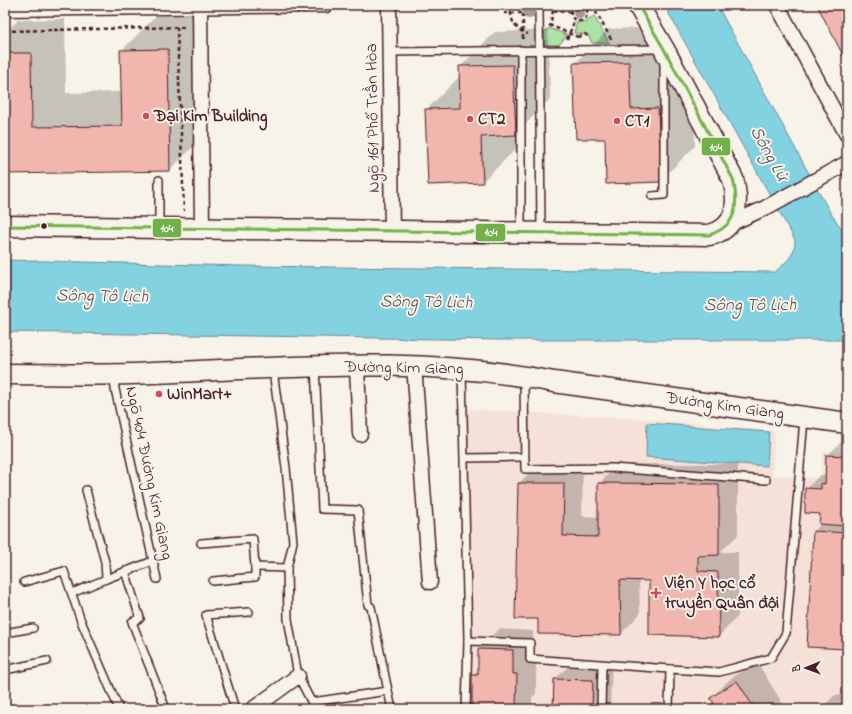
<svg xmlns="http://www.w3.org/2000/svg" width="852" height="714" viewBox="0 0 852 714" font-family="'Indie Flower',sans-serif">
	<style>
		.built { fill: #f5e1d7 }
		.green { fill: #ace2a5; stroke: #7b8068 }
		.water { fill: #83d2e1; stroke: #6c8a98 }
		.shadow { fill: #0003 }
		.building { fill: #f1b6ae; stroke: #4a1f2b }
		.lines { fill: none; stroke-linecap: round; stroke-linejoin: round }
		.lane-casing { stroke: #4a1f2b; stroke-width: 10 }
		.street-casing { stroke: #4a1f2b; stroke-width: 17 }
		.secondary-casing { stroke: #4a1f2b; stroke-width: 23 }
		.path { stroke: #4a1f2b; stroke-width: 2.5; stroke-dasharray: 4 3; stroke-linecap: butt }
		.lane { stroke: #f7f3e8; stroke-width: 7 }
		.street { stroke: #f7f3e8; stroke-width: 14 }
		.secondary { stroke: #f7f3e8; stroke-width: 20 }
		.bus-1-casing { stroke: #f7f3e8; stroke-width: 6 }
		.bus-1 { stroke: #72b04a; stroke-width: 3 }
		.tree { fill: #a59991 }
		.poi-dot { fill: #d1495b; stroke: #f7f3e8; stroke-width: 1.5 }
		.bus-dot { fill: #4a1f2b; stroke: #f7f3e8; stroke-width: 1.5 }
		.labels { text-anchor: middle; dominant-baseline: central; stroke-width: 4; stroke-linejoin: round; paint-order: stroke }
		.poi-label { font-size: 17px; font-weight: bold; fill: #4a1f2b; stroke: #f7f3e8; text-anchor: start }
		.street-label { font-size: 17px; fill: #4a1f2b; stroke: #f7f3e8 }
		.water-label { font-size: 18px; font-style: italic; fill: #584c58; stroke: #f7f3e8 }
		.line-badge { stroke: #f7f3e8; stroke-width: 1.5 }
		.badge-label { font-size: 11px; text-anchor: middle; font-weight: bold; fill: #fff }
	</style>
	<rect width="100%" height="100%" fill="#f7f3e8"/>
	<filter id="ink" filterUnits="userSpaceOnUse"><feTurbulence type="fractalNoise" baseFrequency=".025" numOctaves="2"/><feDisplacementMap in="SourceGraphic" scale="8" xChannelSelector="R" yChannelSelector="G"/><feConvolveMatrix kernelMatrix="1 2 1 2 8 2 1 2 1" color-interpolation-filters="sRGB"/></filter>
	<g filter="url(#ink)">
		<path class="built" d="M468,409l175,10 132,12 -3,44 49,3 2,-26 24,1v256h-384z"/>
		<g class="green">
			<path d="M594,16l15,27h-17l-4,-8 -14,-2 3,-11h9z"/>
			<path d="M549,28l18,7 -8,10h-15v-13z"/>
		</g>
		<g class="water">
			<path d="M664,5h53l114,209 16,22v104h-346l-496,-8v-72l237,6 533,6c12,-11 20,-16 20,-32z"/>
			<path d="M647,423l122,9 -2,34 -121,-9z"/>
		</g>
		<g class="shadow">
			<path d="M202,15l2,121 -34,34 -165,3v-140l13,-13 47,-1 1,74 56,-1v-42l34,-34z"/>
			<path d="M664,27l2,47h27l2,72 -35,35 -54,-43 -32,-74 35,-35z"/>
			<path d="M548,30l2,69 -33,34 1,14 -36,35 -56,-72 34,-34v-9l35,-35z"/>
			<path d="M841,442h6v206l-33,-117 8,-8 -1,-10 -15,-24 14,-14h7v-19z"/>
			<path d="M539,464h44l-1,52 17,1v-33l19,-20h120v71l-18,17h18v64l-19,20 -69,-56h-11l1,34 -19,20 -82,-16 -20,-135z"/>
			<path d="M499,629l34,2v24h3v39l-4,3v12h-60l1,-34 6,-6v-20z"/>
			<path d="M575,660l37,1 -2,48h-56l1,-30z"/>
			<path d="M757,662l29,47h-77l-1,-2 6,-6 -3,-3 20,-20z"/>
			<path d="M835,695h12v14h-23v-3z"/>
		</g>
		<g class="building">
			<path d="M817,5h30v58z"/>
			<path d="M168,49l2,122 -165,3v-121h26l1,74 90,-1 -2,-76z"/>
			<path d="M629,62l2,47 27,-1 3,74 -55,2 -1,-45h-29l-3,-76z"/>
			<path d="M513,65l3,70 -35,2 2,46 -55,2 -3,-76 35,-1 -1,-42z"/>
			<path d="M826,455l21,1v70l-28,-2 1,-10 -15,-1v-25l16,1v-6l4,1z"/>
			<path d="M518,483h46l-1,53 35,1v-54l121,1v71l-21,1v15l20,1 1,65 -70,-2v-54l-29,-1 1,55 -83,-1v-15h-23z"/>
			<path d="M813,531l34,2v116l-40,-2z"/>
			<path d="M478,649l35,1v24h4l-1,35h-44v-34h6z"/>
			<path d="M554,679l39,1 -1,29h-39z"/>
			<path d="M737,681l18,28h-47l-1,-2 7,-4 -4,-5z"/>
			<path d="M823,705l24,1v3h-24z"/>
		</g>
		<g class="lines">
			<defs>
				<g id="lane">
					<path d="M539,5l2,226"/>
					<path d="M521,50v182"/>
					<path d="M390,52l271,-3"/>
					<path d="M652,196l12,-1v-134"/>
					<path d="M159,226v-46"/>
					<path d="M273,370l13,98 7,74 -6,26 1,51 10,57 17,33"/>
					<path d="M462,371l6,270 62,2v16l140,10"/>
					<path d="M114,376l1,13 42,190"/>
					<path d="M524,378l1,91 88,-1 153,12"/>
					<path d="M465,458l59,-1"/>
					<path d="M201,543l52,-4 2,28 32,1"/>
					<path d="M125,571l15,47 -8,4 34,87"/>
					<path d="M106,579l47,-18"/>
					<path d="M213,581l42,-4v-10"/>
					<path d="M24,582l40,-11 17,50 38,88"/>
					<path d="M72,593l34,-14 -1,-17 -19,-72"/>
					<path d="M5,633l28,-5"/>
					<path d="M5,670l42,-9"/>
					<path d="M388,691l4,18"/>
					<path d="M312,702l76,-11 -17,-84 -3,-2 -10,-95 -36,-1 -7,-142"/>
					<path d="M235,709l-29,-94 43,-3"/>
					<path d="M466,709l2,-68"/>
					<path d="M601,709l1,-44"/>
					<path d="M669,709l1,-40 49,3 52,-14 15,-25 18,-214"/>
				</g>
				<g id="street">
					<path d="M200,5l2,224"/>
					<path d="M389,5l3,226"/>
					<path d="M777,5l70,130"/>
					<path d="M5,9l321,-4"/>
					<path d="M728,225l37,-17 82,-45"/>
					<path d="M414,365l16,217"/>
					<path d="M357,367l3,67"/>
					<path d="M253,709l45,-33"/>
				</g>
				<g id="secondary">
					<path d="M5,226l704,9c29,-6 30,-33 24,-56l-69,-130 -26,-44"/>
					<path d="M5,374c49,0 99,2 148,-1 134,-5 269,-18 401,9l293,41"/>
				</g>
			</defs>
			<use href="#lane" class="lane-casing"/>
			<use href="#street" class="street-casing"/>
			<use href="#secondary" class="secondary-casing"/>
			<g class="path">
				<path d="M512,5c-4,13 3,25 16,29"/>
				<path d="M575,5c-14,14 11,23 12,9 1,-5 -1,-7 -4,-9"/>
				<path d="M592,5l19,34"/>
				<path d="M553,11l18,1"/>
				<path d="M504,13h19"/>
				<path d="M551,21l2,-10 -1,-6"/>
				<path d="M549,25l29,12"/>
				<path d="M177,27l7,184"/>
				<path d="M5,31l181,-4"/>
				<path d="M578,37l7,-3 5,4"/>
				<path d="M523,39v-34"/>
				<path d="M567,39l8,-19"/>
			</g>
			<use href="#lane" class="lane"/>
			<use href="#street" class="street"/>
			<use href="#secondary" class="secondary"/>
			<defs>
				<path id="bus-1" d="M5,226l704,9c28,-9 30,-30 24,-56l-69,-130 -26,-44"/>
			</defs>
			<use href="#bus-1" class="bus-1-casing"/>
			<use href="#bus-1" class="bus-1"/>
		</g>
		<g class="tree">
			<circle cx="529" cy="13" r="6"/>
			<circle cx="579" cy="13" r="6"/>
		</g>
	</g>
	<g class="poi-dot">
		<circle cx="146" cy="116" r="4"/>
		<circle cx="470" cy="119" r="4"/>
		<circle cx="617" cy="121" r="4"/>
		<circle cx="159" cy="394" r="4"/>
		<path d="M654 587h4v4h4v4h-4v4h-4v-4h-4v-4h4z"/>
	</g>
	<circle class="bus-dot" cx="44" cy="226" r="3.5"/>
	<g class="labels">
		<g class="poi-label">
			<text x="154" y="116">Đại Kim Building</text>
			<text x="478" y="119">CT2</text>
			<text x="625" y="121">CT1</text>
			<text x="167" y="394">WinMart+</text>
			<text x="665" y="583">Viện Y học cổ<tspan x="665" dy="20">truyền Quân đội</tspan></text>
		</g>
		<g class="street-label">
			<text transform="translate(373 118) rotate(-91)">Ngõ 161 Phố Trần Hòa</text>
			<text transform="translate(404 368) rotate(1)">Đường Kim Giang</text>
			<text transform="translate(725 406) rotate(8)">Đường Kim Giang</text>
			<text transform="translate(149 473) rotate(78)">Ngõ 404 Đường Kim Giang</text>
		</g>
		<g class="water-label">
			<text transform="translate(768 154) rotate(61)">Sông Lừ</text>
			<text transform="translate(102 297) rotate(1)">Sông Tô Lịch</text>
			<text transform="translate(426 303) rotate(1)">Sông Tô Lịch</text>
			<text x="750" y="306">Sông Tô Lịch</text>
		</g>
	</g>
	<g class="line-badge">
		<rect x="701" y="137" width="30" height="19" rx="4" fill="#72b04a"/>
		<rect x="152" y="218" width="30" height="20" rx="4" fill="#72b04a"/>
		<rect x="475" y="223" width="31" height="19" rx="4" fill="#72b04a"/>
	</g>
	<g class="badge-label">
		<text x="716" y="151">104</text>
		<text x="167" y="232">104</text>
		<text x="491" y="236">104</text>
	</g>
	<rect width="852" height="714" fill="none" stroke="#f7f3e8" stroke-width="20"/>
	<rect x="10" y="10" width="832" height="694" fill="none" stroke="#4a1f2b" stroke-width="1.5" filter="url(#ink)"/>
	<g transform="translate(806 668) rotate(269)" stroke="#f7f3e8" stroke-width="3" paint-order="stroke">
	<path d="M0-3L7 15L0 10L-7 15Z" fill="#4a1f2b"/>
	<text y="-6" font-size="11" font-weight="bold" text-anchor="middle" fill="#4a1f2b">B</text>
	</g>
</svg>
